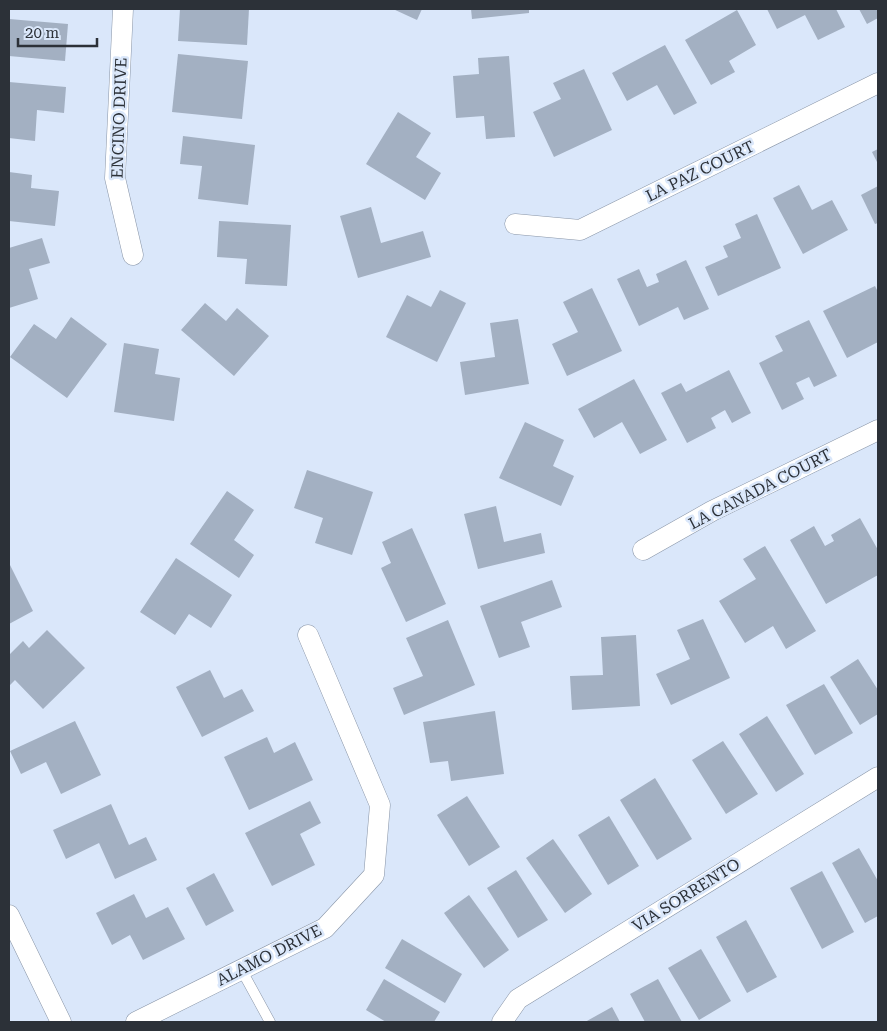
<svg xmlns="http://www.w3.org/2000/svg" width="887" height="1031" viewBox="0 0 887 1031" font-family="'Roboto Serif',serif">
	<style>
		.building { fill: #a3b0c2 }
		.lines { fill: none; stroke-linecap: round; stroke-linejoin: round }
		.service-casing { stroke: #8995a7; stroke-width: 11 }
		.minor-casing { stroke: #8995a7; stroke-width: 21 }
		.service { stroke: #fff; stroke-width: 10 }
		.minor { stroke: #fff; stroke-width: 20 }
		.labels { text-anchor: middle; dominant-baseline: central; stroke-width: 5; stroke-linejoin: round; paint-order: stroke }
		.street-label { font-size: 16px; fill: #2c3138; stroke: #dae7fa }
	</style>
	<rect width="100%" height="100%" fill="#dae7fa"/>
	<g class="building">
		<path d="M180,9h69l-2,36 -69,-4z"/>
		<path d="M393,9h29l-5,11z"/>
		<path d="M471,9h58v4l-57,6z"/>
		<path d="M767,9h69l9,18 -27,13 -13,-25 -28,14z"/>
		<path d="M859,9h19v9l-11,6z"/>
		<path d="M737,10l19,35 -27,16 6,11 -24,13 -26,-45z"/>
		<path d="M9,19l59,5 -3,37 -56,-5z"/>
		<path d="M665,45l32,58 -23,12 -17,-30 -30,16 -15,-28z"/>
		<path d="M178,54l70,7 -6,58 -70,-7z"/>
		<path d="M509,56l6,81 -29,2 -2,-23 -28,2 -3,-42 26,-2 -1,-16z"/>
		<path d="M584,69l28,61 -58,27 -21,-45 28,-13 -8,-16z"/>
		<path d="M9,82l57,5 -2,26 -27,-3 -2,31 -26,-3z"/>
		<path d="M398,112l33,21 -15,24 25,16 -16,27 -59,-36z"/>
		<path d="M183,136l72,9 -7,60 -50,-6 4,-33 -22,-2z"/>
		<path d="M878,149v15l-6,-12z"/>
		<path d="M9,172l23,3 -1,13 28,3 -4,35 -46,-5z"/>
		<path d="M799,185l13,25 20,-10 16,30 -45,24 -30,-56z"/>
		<path d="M878,186v37l-3,1 -14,-29z"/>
		<path d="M371,207l10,36 42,-12 8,26 -73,21 -18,-62z"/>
		<path d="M757,214l24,54 -63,28 -13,-29 23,-10 -5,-11 18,-8 -6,-14z"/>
		<path d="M219,221l72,4 -4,61 -42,-2 2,-25 -30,-2z"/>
		<path d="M42,238l8,25 -21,6 9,30 -29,9v-60z"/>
		<path d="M686,260l23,49 -25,11 -6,-13 -39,19 -22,-47 22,-10 8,18 12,-5 -3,-8z"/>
		<path d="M875,286l3,6v50l-31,16 -24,-47z"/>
		<path d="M592,288l30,63 -55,25 -15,-32 26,-12 -15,-30z"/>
		<path d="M440,290l26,13 -29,59 -51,-25 21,-42 24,12z"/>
		<path d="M205,303l21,18 11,-13 32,28 -35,40 -53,-46z"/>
		<path d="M71,317l36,27 -40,54 -57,-41 24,-33 22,15z"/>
		<path d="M518,319l11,65 -64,11 -5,-33 35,-5 -5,-34z"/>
		<path d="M809,320l28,56 -23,11 -5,-10 -13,6 8,16 -22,11 -23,-47 24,-12 -8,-15z"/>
		<path d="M124,343l35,6 -4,25 25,4 -6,43 -60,-9z"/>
		<path d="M729,370l22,43 -19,10 -7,-13 -14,8 5,10 -29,15 -26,-50 20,-10 5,9z"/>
		<path d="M634,379l33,61 -27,14 -18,-32 -28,16 -16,-29z"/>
		<path d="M525,422l39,18 -11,26 21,10 -13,30 -62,-28z"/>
		<path d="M307,470l66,22 -21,63 -37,-12 8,-25 -29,-10z"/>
		<path d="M227,491l27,19 -20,30 20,15 -15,23 -49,-34z"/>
		<path d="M496,506l8,36 37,-9 4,20 -67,16 -14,-55z"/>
		<path d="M860,518l18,32v25l-52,29 -36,-64 24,-14 11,20 9,-5 -3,-6z"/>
		<path d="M412,528l34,76 -40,18 -25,-54 10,-5 -9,-21z"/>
		<path d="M765,546l51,85 -30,18 -13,-23 -28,17 -26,-42 37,-22 -13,-20z"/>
		<path d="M176,558l56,37 -21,33 -22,-14 -14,21 -35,-23z"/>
		<path d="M9,563l24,48 -24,13z"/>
		<path d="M552,580l10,27 -41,15 9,25 -31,11 -19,-52z"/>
		<path d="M703,619l27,59 -59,27 -15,-31 34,-15 -13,-29z"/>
		<path d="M448,620l27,65 -71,30 -11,-27 30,-12 -17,-38z"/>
		<path d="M47,630l38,38 -42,41 -28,-29 -6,6v-31l14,-14 6,7z"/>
		<path d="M636,635l4,71 -68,4 -2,-34 33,-1 -2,-38z"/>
		<path d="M858,659l20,31v24l-18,11 -30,-48z"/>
		<path d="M210,670l14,28 18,-9 12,22 -52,26 -26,-50z"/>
		<path d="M824,684l29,49 -38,22 -29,-50z"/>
		<path d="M495,711l9,63 -53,7 -3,-20 -18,2 -7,-41z"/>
		<path d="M767,716l37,58 -28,18 -37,-58z"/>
		<path d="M75,721l26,54 -40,19 -15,-32 -25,12 -11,-23z"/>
		<path d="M267,737l7,16 21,-11 18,38 -64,30 -25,-53z"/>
		<path d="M723,741l35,53 -32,20 -34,-54z"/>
		<path d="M655,778l37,61 -35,21 -37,-60z"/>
		<path d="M467,796l33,51 -31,19 -32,-51z"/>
		<path d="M310,801l11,22 -21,11 15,31 -43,21 -27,-53z"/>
		<path d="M111,804l18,41 17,-8 11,23 -42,19 -16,-36 -33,16 -13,-29z"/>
		<path d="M609,816l30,50 -31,19 -30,-50z"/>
		<path d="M553,839l39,55 -27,19 -39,-55z"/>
		<path d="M859,848l19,33v35l-13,7 -33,-60z"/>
		<path d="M516,870l32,50 -30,18 -31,-50z"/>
		<path d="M822,871l32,61 -32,17 -32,-61z"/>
		<path d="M214,873l20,38 -28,15 -20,-38z"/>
		<path d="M134,894l12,24 22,-11 17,32 -42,21 -13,-25 -18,10 -16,-32z"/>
		<path d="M469,895l40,55 -25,18 -40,-55z"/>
		<path d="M746,920l31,57 -30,16 -31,-56z"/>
		<path d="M402,939l60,35 -17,29 -60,-35z"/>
		<path d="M701,949l30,52 -32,19 -31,-52z"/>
		<path d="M384,979l56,33 -6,10h-48l-20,-12z"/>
		<path d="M658,979l24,43h-37l-15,-28z"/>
		<path d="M612,1007l8,15h-35z"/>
	</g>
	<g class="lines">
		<defs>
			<path id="service" d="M241,969l29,53"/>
			<g id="minor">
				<path d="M123,9l-8,169 18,77"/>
				<path d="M515,224l65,6 298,-147"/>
				<path d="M643,550l69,-39 166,-81"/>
				<path d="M9,915l52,107"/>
				<path d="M136,1022l189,-94 49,-53 6,-70 -72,-170"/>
				<path d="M502,1022l16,-23 360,-222"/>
			</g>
		</defs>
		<use href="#service" class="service-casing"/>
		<use href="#minor" class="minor-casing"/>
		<use href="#service" class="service"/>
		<use href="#minor" class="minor"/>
	</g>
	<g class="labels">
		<g class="street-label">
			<text transform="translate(119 118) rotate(-88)">ENCINO DRIVE</text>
			<text transform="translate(700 171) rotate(-26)">LA PAZ COURT</text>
			<text transform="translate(760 489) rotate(-27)">LA CANADA COURT</text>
			<text transform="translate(686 895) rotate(-32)">VIA SORRENTO</text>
			<text transform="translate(269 955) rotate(-27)">ALAMO DRIVE</text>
		</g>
	</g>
	<rect width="887" height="1031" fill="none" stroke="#2c3138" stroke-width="20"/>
	<path d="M18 38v8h79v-8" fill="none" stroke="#2c3138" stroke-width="2.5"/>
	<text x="25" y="38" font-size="15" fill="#2c3138" stroke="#dae7fa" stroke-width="4" paint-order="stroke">20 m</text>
</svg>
